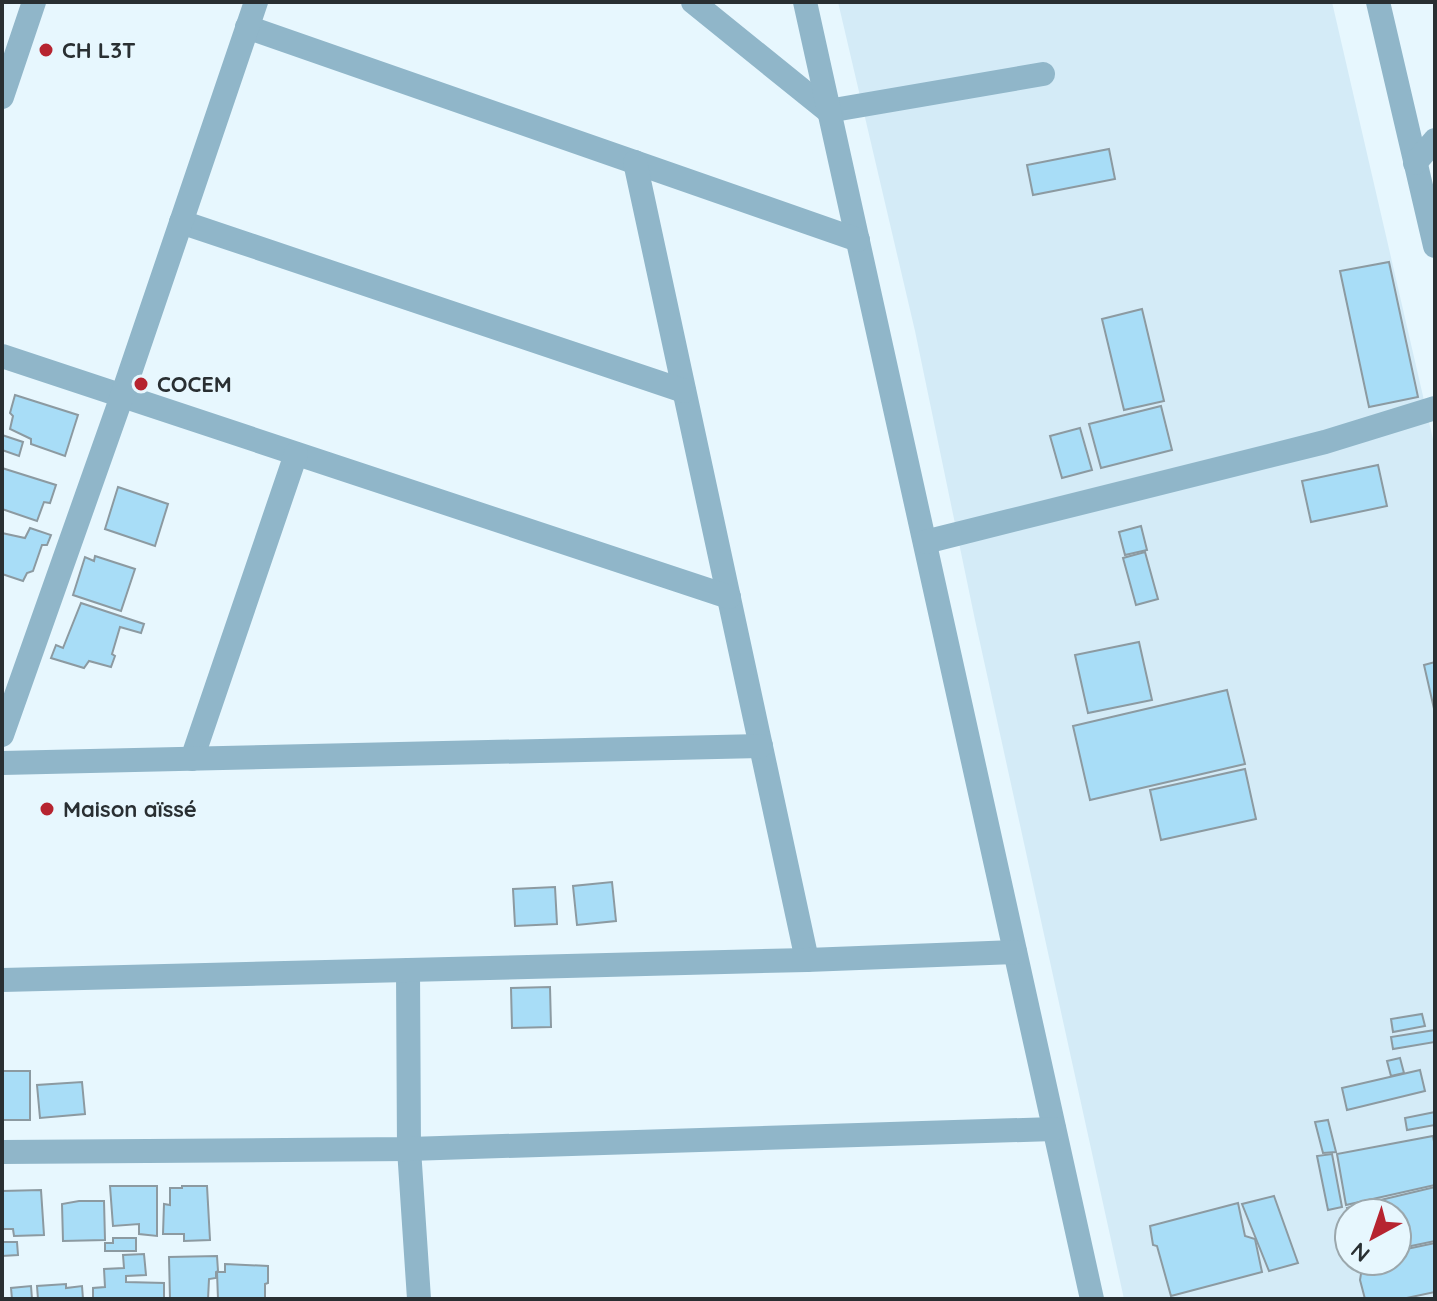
<svg xmlns="http://www.w3.org/2000/svg" width="1437" height="1301" viewBox="0 0 1437 1301" font-family="Quicksand,sans-serif">
	<style>
		.built { fill: #d4ebf7; fill-rule: evenodd }
		.building { fill: #a8ddf7; stroke: #8c9aa1; stroke-width: 2 }
		.lines { fill: none; stroke-linecap: round; stroke-linejoin: round }
		.minor { stroke: #90b6c9; stroke-width: 24 }
		.poi-dot { fill: #b62430; stroke: #e7f7fe; stroke-width: 3 }
		.labels { text-anchor: middle; dominant-baseline: central; stroke-width: 7; stroke-linejoin: round; paint-order: stroke }
		.poi-label { font-size: 22px; font-weight: bold; fill: #292f32; stroke: #e7f7fe; text-anchor: start }
	</style>
	<rect width="100%" height="100%" fill="#e7f7fe"/>
	<path class="built" d="M838,2h494l103,446v851h-311l-149,-679 -60,-289zM1349,1213h48v48h-48z"/>
	<g class="building">
		<path d="M1109,149l6,30 -82,16 -6,-30z"/>
		<path d="M1389,262l29,135 -49,10 -29,-136z"/>
		<path d="M1142,309l22,92 -40,9 -22,-91z"/>
		<path d="M15,395l63,20 -13,41 -34,-12v-5l-21,-10 3,-13 -3,-3z"/>
		<path d="M1161,406l11,44 -71,18 -12,-44z"/>
		<path d="M1080,428l12,42 -30,8 -12,-42z"/>
		<path d="M2,435l21,7 -4,14 -17,-6z"/>
		<path d="M1378,465l9,41 -76,16 -9,-41z"/>
		<path d="M2,468l54,17 -6,18 -6,-1 -7,19 -35,-12z"/>
		<path d="M118,487l50,17 -13,42 -50,-17z"/>
		<path d="M1141,526l6,24 -22,5 -6,-23z"/>
		<path d="M30,528l21,7 -4,10h-5l-9,26 -6,2 -4,8 -21,-7v-41l23,5z"/>
		<path d="M1145,552l13,47 -22,6 -13,-47z"/>
		<path d="M95,556l40,13 -14,42 -48,-16 12,-38 9,4z"/>
		<path d="M81,603l63,21 -3,9 -21,-6 -8,27 3,2 -4,11 -22,-6 -5,7 -33,-10 5,-13 7,3z"/>
		<path d="M1139,642l13,58 -64,13 -13,-58z"/>
		<path d="M1435,662v51l-11,-48z"/>
		<path d="M1227,690l18,74 -155,36 -17,-74z"/>
		<path d="M1245,769l11,50 -95,21 -11,-50z"/>
		<path d="M612,882l4,39 -39,4 -4,-39z"/>
		<path d="M555,887l2,37 -42,2 -2,-37z"/>
		<path d="M550,987l1,40 -39,1 -1,-40z"/>
		<path d="M1422,1014l3,12 -32,6 -2,-13z"/>
		<path d="M1435,1030v12l-42,7 -2,-12z"/>
		<path d="M1400,1058l4,15 -13,3 -4,-15z"/>
		<path d="M1420,1070l5,21 -78,19 -5,-22z"/>
		<rect x="2" y="1071" width="28" height="49"/>
		<path d="M82,1082l3,32 -45,4 -3,-33z"/>
		<path d="M1435,1112v13l-28,5 -2,-12z"/>
		<path d="M1328,1120l8,32 -13,1 -8,-31z"/>
		<path d="M1433,1136l2,11v38l-89,20 -9,-51z"/>
		<path d="M1332,1154l10,53 -14,3 -11,-54z"/>
		<path d="M110,1186h47v50l-18,-2v-10l-26,2z"/>
		<path d="M182,1186h25l3,54 -26,1v-7h-21l1,-30 6,1v-17h12z"/>
		<path d="M1435,1187v54l-38,8v-36h-48v2l-2,-7z"/>
		<path d="M41,1190l3,45 -30,1 -1,-7h-11v-38z"/>
		<path d="M1274,1196l24,67 -29,8 -27,-67z"/>
		<path d="M79,1201h25l1,39 -42,1 -1,-37z"/>
		<path d="M1238,1203l7,33 10,3 7,33 -91,24 -14,-50 -4,-1 -3,-19z"/>
		<path d="M113,1238h23v13h-31v-8h8z"/>
		<path d="M2,1242h15l1,13 -16,1z"/>
		<path d="M1435,1243v49l-33,7h-37l-5,-19 3,-19h34v-10z"/>
		<path d="M144,1254l2,21 -20,1v6l38,1v16h-71v-11l12,-1 -1,-18 20,-1 -1,-13z"/>
		<path d="M217,1256l1,15 -2,1v6l-7,1 -1,20h-38l-1,-42z"/>
		<path d="M225,1264l43,2v17l-3,1v15h-47l-1,-27h8z"/>
		<path d="M66,1284v4l16,-2 1,13h-45l-1,-13z"/>
		<path d="M31,1286l1,13h-20l-1,-11z"/>
	</g>
	<g class="lines">
		<g class="minor">
			<path d="M693,2l135,109 215,-37"/>
			<path d="M805,2l287,1297"/>
			<path d="M1378,2l57,244"/>
			<path d="M247,27l611,213"/>
			<path d="M2,97l32,-95"/>
			<path d="M635,162l172,798"/>
			<path d="M1415,163l20,-23"/>
			<path d="M181,222l503,169"/>
			<path d="M2,356l727,241"/>
			<path d="M925,542l400,-100 110,-34"/>
			<path d="M2,735l120,-339 134,-394"/>
			<path d="M192,759l104,-305"/>
			<path d="M2,763l759,-17"/>
			<path d="M408,970l1,179 10,150"/>
			<path d="M2,980l805,-20 208,-8"/>
			<path d="M2,1152l407,-3 645,-20"/>
		</g>
	</g>
	<g class="poi-dot">
		<circle cx="46" cy="50" r="8"/>
		<circle cx="141" cy="384" r="8"/>
		<circle cx="47" cy="809" r="8"/>
	</g>
	<g class="labels">
		<g class="poi-label">
			<text x="62" y="50">CH L3T</text>
			<text x="157" y="384">COCEM</text>
			<text x="63" y="809">Maison aïssé</text>
		</g>
	</g>
	<rect width="1437" height="1301" fill="none" stroke="#292f32" stroke-width="8"/>
	<g transform="translate(1373 1237) rotate(220)"><circle r="38" fill="#e7f7fe" stroke="#9ba7ac" stroke-width="2"/>
	<path d="M0-6L14 30L0 20L-14 30Z" fill="#b62430"/>
	<text y="-12" font-size="22" font-weight="bold" text-anchor="middle" fill="#292f32">N</text>
	</g>
</svg>
